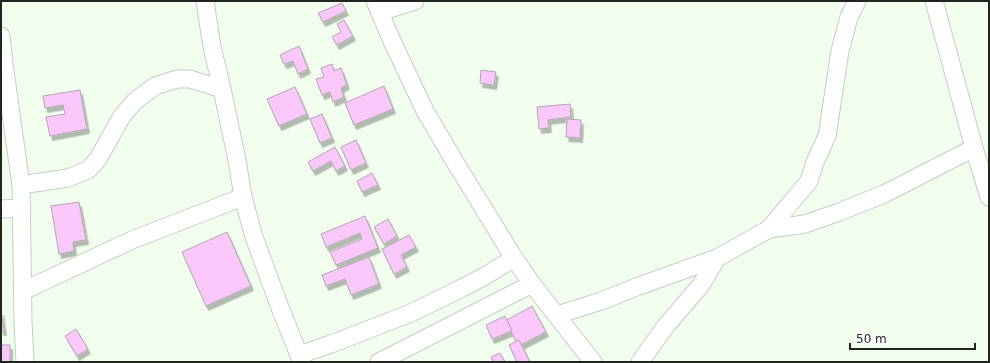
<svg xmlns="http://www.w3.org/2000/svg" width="990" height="363" viewBox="0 0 990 363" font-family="'DejaVu Sans',sans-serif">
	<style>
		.building { fill: #fbc8fc; stroke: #b1a4b1; filter: url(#shadow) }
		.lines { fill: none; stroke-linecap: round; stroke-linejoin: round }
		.street-casing { stroke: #c3cfc0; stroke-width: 19 }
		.street { stroke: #fff; stroke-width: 17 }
	</style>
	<defs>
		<filter id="shadow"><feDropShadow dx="2.5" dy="4.5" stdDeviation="0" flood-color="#0004"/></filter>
	</defs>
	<rect width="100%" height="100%" fill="#f1feee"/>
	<g class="building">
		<path d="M342,3l4,8 -23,11 -5,-9z"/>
		<path d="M344,20l9,16 -16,9 -5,-8 9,-5 -4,-8z"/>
		<path d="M299,46l9,23 -10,5 -5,-13 -9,3 -4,-9z"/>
		<path d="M332,64l2,7 7,-3 6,17 -6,3 3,9 -11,5 -3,-10 -8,3 -6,-16 8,-2 -3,-9z"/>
		<path d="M481,70l15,2 -2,13 -14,-2z"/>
		<path d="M384,86l9,23 -39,16 -9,-22z"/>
		<path d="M295,87l12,27 -28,12 -12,-27z"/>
		<path d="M80,90l7,39 -37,7 -4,-19 19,-3 -2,-9 -18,3 -2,-12z"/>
		<path d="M570,104l1,13 -23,3 1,8 -10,1 -2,-22z"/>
		<path d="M322,114l10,24 -12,5 -10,-24z"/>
		<path d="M567,119l14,1 -1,18 -14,-1z"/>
		<path d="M356,140l10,23 -15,7 -10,-23z"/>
		<path d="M335,147l10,19 -9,5 -5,-10 -18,10 -5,-9z"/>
		<path d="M372,173l6,12 -16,7 -5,-11z"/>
		<path d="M79,202l7,38 -13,2 1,9 -15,3 -8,-48z"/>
		<path d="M365,216l13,32 -42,17 -6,-13 32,-13 -2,-6 -34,14 -5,-13z"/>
		<path d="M388,219l9,17 -13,8 -10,-17z"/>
		<path d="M227,232l24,54 -45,20 -24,-54z"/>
		<path d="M409,235l7,12 -15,8 6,12 -13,7 -12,-25z"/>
		<path d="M369,257l10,27 -28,11 -6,-16 -19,7 -4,-11z"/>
		<path d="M532,306l14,26 -27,14 -14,-25z"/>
		<path d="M1,311l3,20h-3z"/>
		<path d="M505,316l7,15 -20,8 -6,-14z"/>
		<path d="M76,329l12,20 -11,7 -12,-20z"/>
		<path d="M519,340l11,22h-13l-8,-17z"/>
		<rect x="1" y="345" width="9" height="17"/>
		<path d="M500,353l5,9h-12l-2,-5z"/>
	</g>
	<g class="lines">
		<defs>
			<g id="street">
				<path d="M205,1l7,46 10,42 15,71 6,37 11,40 25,68 20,50 3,7"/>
				<path d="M375,1l17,40 33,70 30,51 59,96 18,26 61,78"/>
				<path d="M934,1l40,147 15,49"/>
				<path d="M380,12l35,-11"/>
				<path d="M1,36l3,28 17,121 2,137 2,40"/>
				<path d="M21,185l47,-7 20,-8 10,-11 24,-43 13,-15 20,-15 22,-7h13l32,10"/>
				<path d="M1,209l21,-1"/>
				<path d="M769,229l40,-48 6,-19 12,-26 13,-85 9,-34 8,-16"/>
				<path d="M23,291l109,-51 111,-43"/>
				<path d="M557,315l44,-14 38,-15 78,-28 52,-29 36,-5 34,-12 45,-18 90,-46"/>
				<path d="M299,355l32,-11 80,-31 51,-25 23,-12 29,-18"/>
				<path d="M379,362l153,-78"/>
				<path d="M640,362l25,-35 36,-42 16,-27"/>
			</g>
		</defs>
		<use href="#street" class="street-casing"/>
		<use href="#street" class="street"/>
	</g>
	<rect width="990" height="363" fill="none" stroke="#212520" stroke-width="4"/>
	<path d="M850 343v6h125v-6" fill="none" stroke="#212520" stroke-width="2"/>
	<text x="856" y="343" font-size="12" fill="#212520" stroke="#ffffff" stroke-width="3" paint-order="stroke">50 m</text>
</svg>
